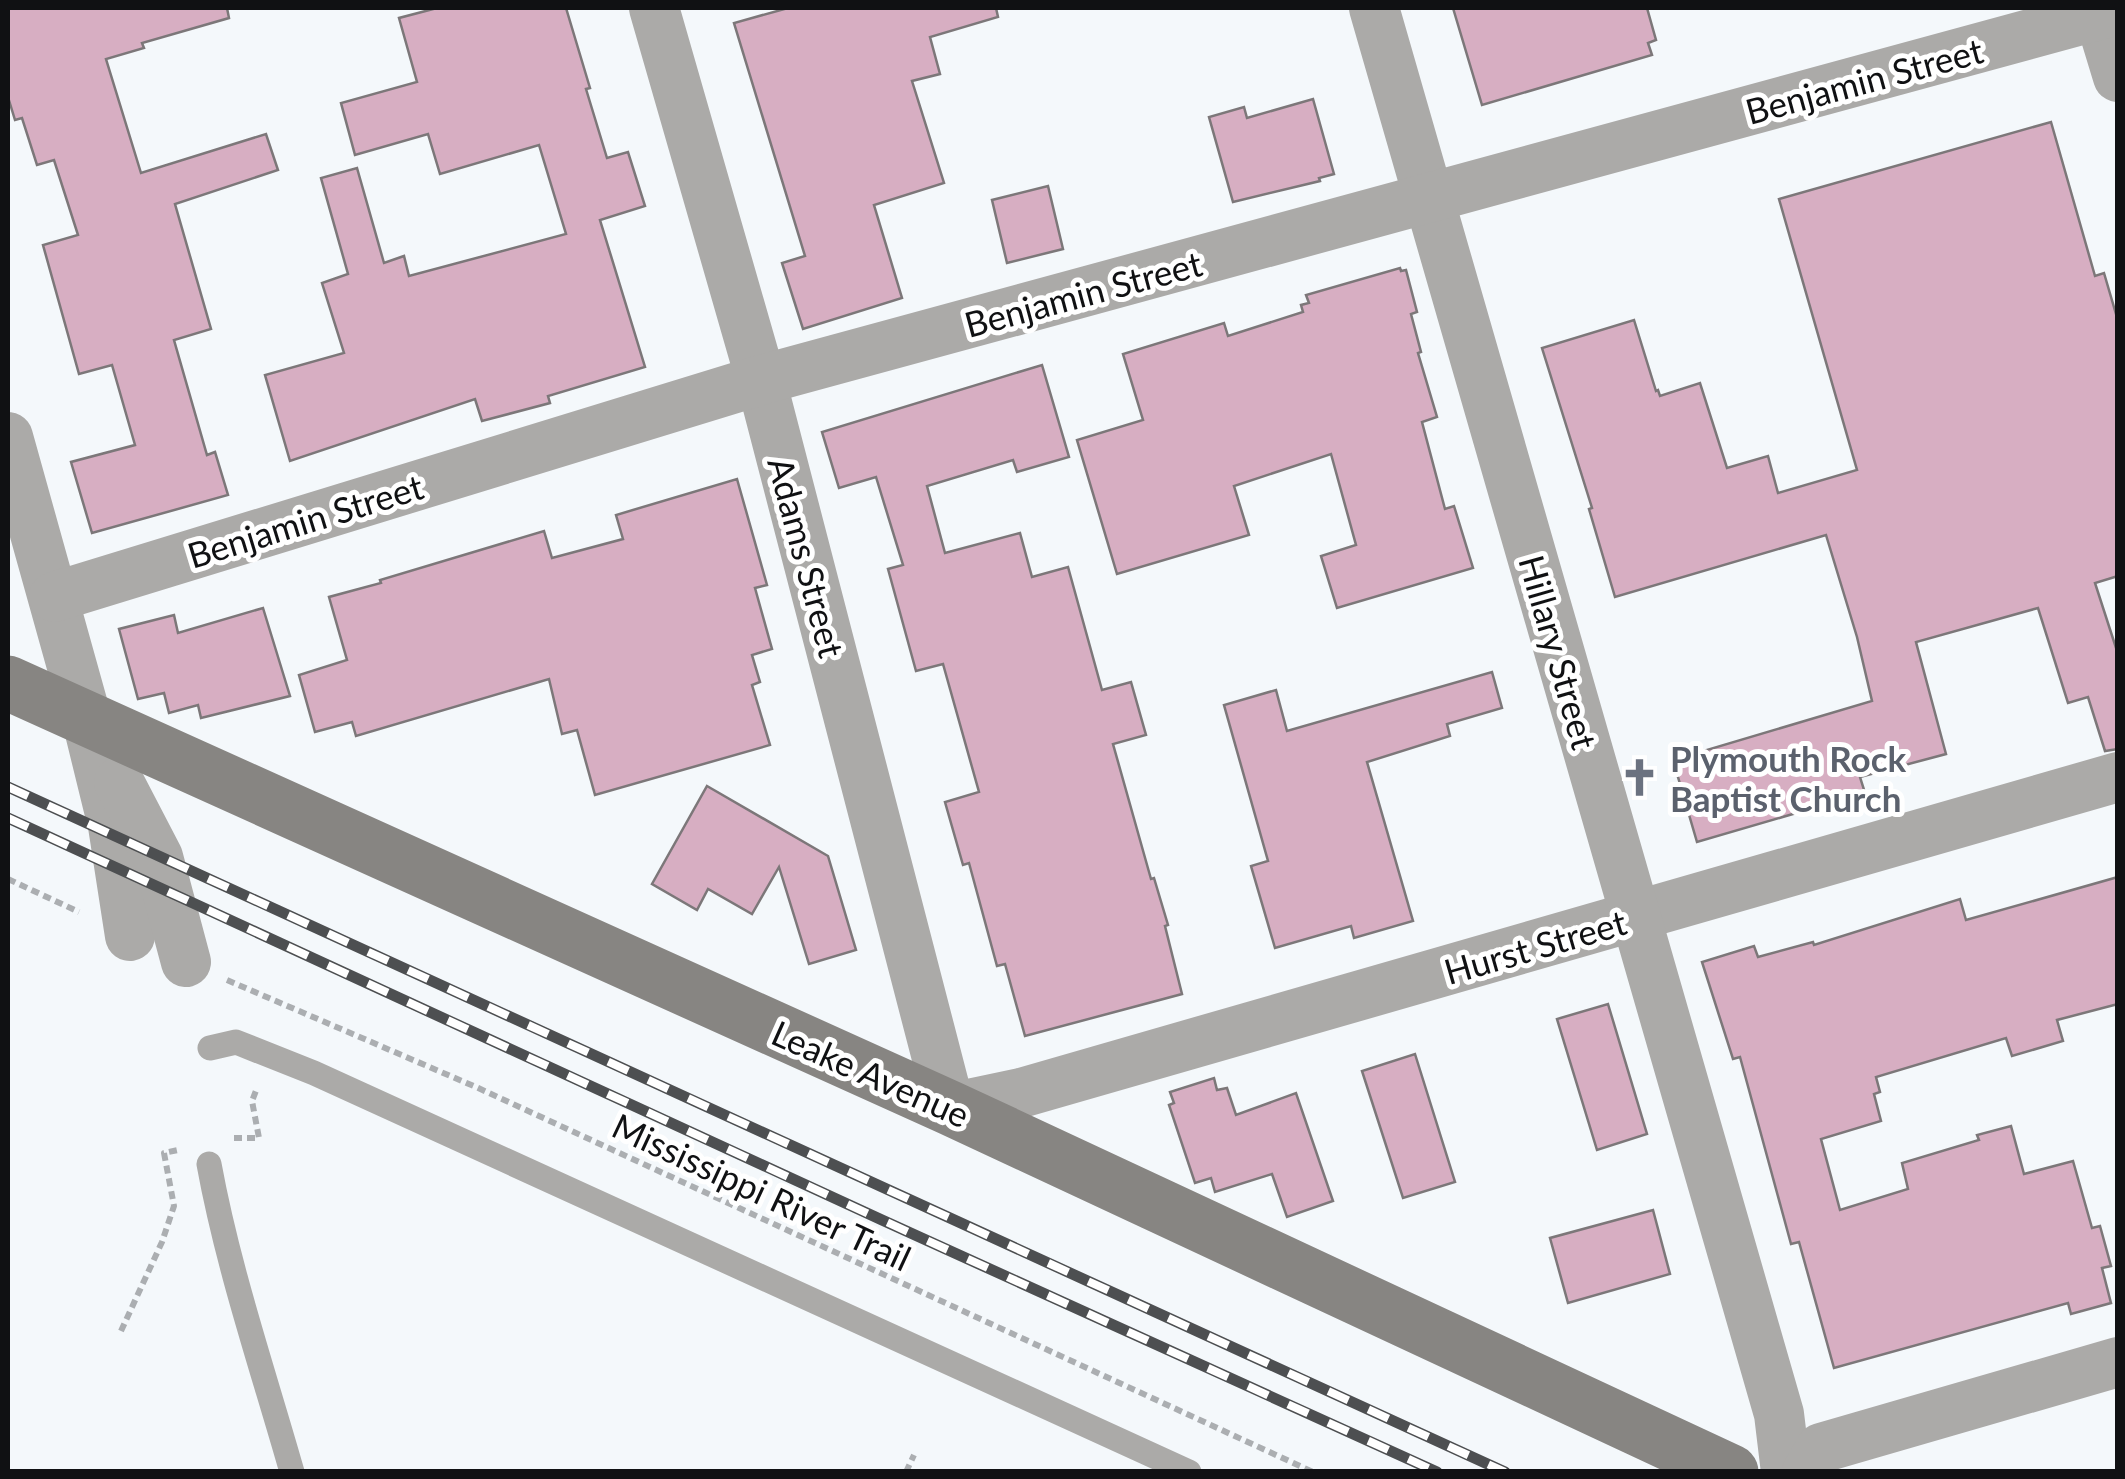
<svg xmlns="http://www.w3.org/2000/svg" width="2125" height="1479" viewBox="0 0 2125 1479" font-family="Lato,sans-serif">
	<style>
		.building { fill: #d7aec2; stroke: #7c7779; stroke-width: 2.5 }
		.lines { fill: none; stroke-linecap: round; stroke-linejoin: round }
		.path { stroke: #abaeb1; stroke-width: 6; stroke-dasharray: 8 5; stroke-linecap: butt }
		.lane { stroke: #abaaa8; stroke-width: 25 }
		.street { stroke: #abaaa8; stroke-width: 50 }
		.secondary { stroke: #878582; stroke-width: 55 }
		.rail-casing { stroke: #4d4f51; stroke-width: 11 }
		.rail { stroke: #fff; stroke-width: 8; stroke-dasharray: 22; stroke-linecap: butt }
		.labels { text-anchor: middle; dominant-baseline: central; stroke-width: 10; stroke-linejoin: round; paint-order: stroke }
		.street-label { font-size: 35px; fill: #101113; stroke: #fff }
		.worship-label { font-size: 35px; font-weight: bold; fill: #5b616d; stroke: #fff; text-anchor: start }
	</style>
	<rect width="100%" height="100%" fill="#f4f8fb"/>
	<g class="building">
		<path d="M8,8h219l2,10 -87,25 2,5 -38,11 35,114 125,-39 12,36 -103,34 36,125 -37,11 33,115 8,-3 13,43 -136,38 -21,-71 64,-17 -23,-80 -33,9 -36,-129 35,-10 -24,-75 -17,5 -15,-47 -7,2 -7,-23z"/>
		<path d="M437,8h129l24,80 -4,1 21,69 21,-6 17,54 -45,14 45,147 -97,29 2,7 -68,18 -7,-22 -185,62 -25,-86 79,-22 -22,-70 26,-9 -27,-96 36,-10 27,95 20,-7 5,20 157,-42 -27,-89 -99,29 -12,-40 -73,21 -14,-52 76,-21 -18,-64z"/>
		<path d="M788,8h208l2,9 -68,20 10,37 -28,7 32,102 -70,22 28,93 -99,31 -21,-66 23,-7 -71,-233z"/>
		<path d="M1453,8h194l9,32 -8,3 4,12 -170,50z"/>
		<path d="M1313,99l21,75 -15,4 1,3 -87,21 -24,-85 35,-10 3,11z"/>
		<path d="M2051,122l44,154 9,-3 14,48v255l-23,7 23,71v95l-13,2 -17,-54 -20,6 -30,-95 -122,34 30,112 -86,23 5,16 -168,49 -24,-82 199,-59 -15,-64 -31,-102 -211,62 -26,-88 3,-1 -50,-160 92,-28 22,71 2,-1 2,6 40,-13 27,85 41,-12 10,37 79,-23 -78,-271z"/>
		<path d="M1048,186l15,63 -56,14 -15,-63z"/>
		<path d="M1400,268l1,3 5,-1 11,42 -6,2 10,38 -3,1 19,64 -15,5 23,87 9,-3 19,62 -136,40 -16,-52 35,-11 -25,-91 -97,32 15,49 -132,39 -40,-134 66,-20 -20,-66 101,-31 4,13 75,-24 -2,-7 8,-2 -3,-8z"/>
		<path d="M1042,365l27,92 -52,15 -4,-12 -86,26 18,67 75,-20 12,44 36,-10 34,123 29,-8 15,53 -33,9 38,135 3,-1 14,47 -3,1 17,68 -157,42 -20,-72 -8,2 -28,-103 -6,2 -18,-63 34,-10 -36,-128 -27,7 -28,-102 15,-4 -27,-88 -37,11 -17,-56z"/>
		<path d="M737,479l30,106 -12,3 17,61 -20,6 8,27 -8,3 18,60 -175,50 -18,-65 -15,4 -13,-55 -193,57 -4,-14 -37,10 -16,-57 48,-15 -18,-63 52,-14 -1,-3 164,-49 8,27 71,-19 -7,-24z"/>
		<path d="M263,608l27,88 -89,22 -3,-13 -29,8 -5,-20 -26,6 -19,-70 55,-14 4,18z"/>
		<path d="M1492,672l10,36 -55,16 3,12 -83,26 46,159 -59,17 -3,-12 -76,22 -24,-82 17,-5 -44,-156 52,-15 11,41z"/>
		<path d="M707,786l121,70 28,94 -47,14 -30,-97 -27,47 -44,-25 -11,21 -45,-26z"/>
		<path d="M2118,877v127l-61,16 6,21 -51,15 -6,-18 -130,39 4,15 -6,2 7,27 -60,18 19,71 68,-21 -6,-26 77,-23 -2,-5 34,-9 13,48 49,-13 19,67 8,-2 11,40 -9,2 9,35 -40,11 -3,-11 -234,65 -35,-126 -8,2 -51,-187 -7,2 -31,-97 52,-16 4,11 55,-15 1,3 146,-46 6,21z"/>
		<path d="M1608,1004l39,130 -50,16 -40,-131z"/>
		<path d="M1415,1054l40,128 -52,16 -41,-127z"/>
		<path d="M1214,1078l3,12 10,-2 9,27 60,-22 37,108 -46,16 -15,-43 -57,18 -4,-14 -16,5 -26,-78 5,-2 -4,-11z"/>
		<path d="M1653,1210l17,64 -102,29 -18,-65z"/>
	</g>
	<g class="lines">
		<g class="path">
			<path d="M8,879l71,33"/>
			<path d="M227,980l249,107 837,385"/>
			<path d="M234,1138h25l-7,-37 5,-13"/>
			<path d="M121,1331l41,-89 12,-36 -10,-53 14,-3"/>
			<path d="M906,1472l8,-17"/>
		</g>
		<g class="lane">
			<path d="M210,1048l26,-6 78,31 875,399"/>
			<path d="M209,1164c19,104 54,206 83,308"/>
		</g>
		<g class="street">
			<path d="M654,8l107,372 189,728 71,-15 1097,-316"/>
			<path d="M1374,8l405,1406 7,58"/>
			<path d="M2097,8l21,69"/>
			<path d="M8,437l79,283 26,106 17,110"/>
			<path d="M54,597l707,-217 1357,-370"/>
			<path d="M119,782l39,75 28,105"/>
			<path d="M1807,1472l14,-24 297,-86"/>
		</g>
		<path class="secondary" d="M8,683l942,425 781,364"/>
		<defs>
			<g id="rail">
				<path d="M8,787l1497,685"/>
				<path d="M8,818l874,402 555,252"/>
			</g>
		</defs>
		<use href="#rail" class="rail-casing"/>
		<use href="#rail" class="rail"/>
	</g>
	<defs>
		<symbol id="church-bare" viewBox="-9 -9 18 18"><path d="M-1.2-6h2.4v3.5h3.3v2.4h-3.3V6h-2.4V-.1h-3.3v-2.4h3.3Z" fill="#6b7280" stroke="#fff" stroke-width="2.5" paint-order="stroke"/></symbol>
	</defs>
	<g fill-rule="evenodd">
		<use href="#church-bare" x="1612" y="750" width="55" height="55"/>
	</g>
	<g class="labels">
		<g class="street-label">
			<text transform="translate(1864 80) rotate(-15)">Benjamin Street</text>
			<text transform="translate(1083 293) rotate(-15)">Benjamin Street</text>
			<text transform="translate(305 520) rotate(-17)">Benjamin Street</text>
			<text transform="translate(807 557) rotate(75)">Adams Street</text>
			<text transform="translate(1559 652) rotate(74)">Hillary Street</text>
			<text transform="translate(1535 946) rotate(-16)">Hurst Street</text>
			<text transform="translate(871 1073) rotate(24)">Leake Avenue</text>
			<text transform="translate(762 1191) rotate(25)">Mississippi River Trail</text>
		</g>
		<g class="worship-label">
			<text x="1670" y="758">Plymouth Rock<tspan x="1670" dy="40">Baptist Church</tspan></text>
		</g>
	</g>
	<rect width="2125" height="1479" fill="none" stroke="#101113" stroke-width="20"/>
</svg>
